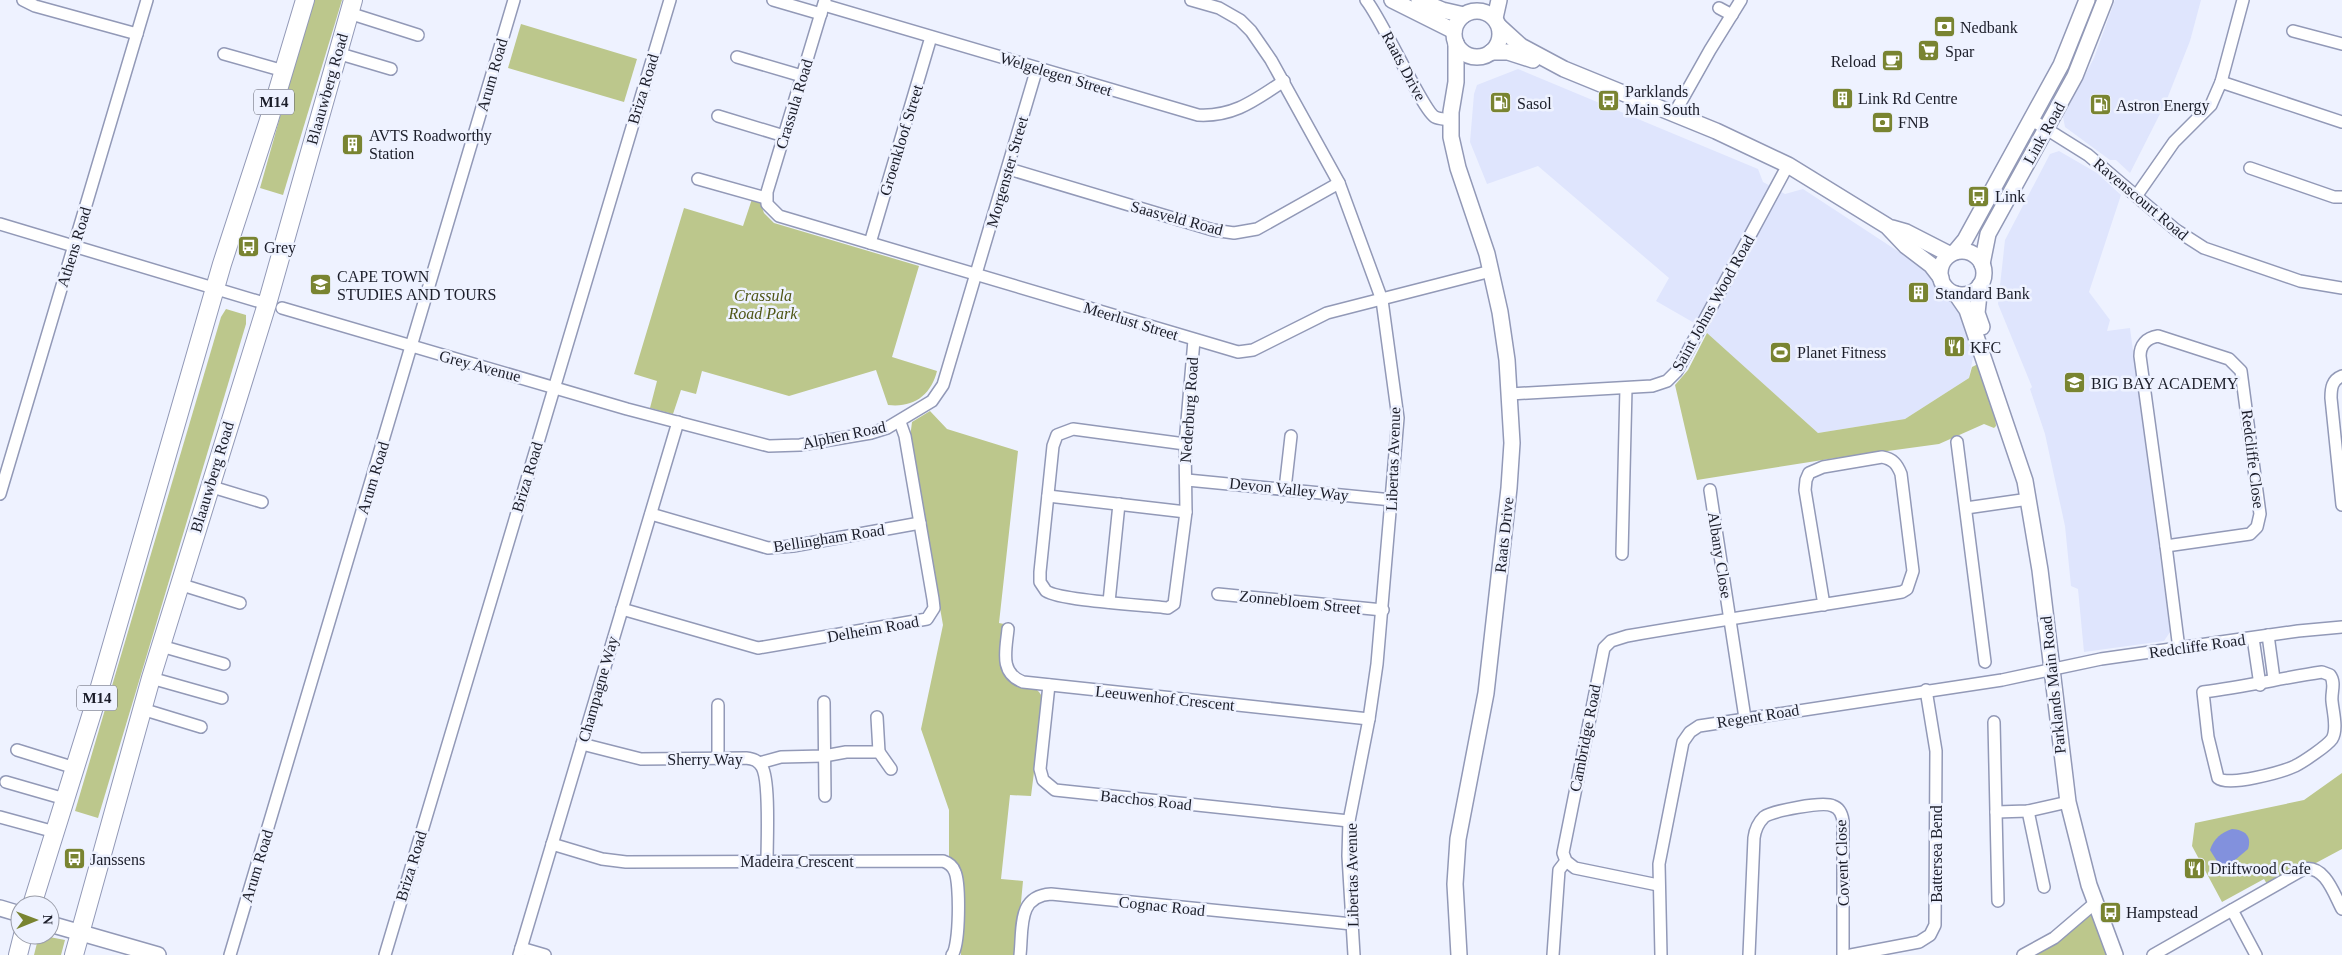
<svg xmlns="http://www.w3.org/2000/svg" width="2342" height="955" viewBox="0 0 2342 955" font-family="'Times New Roman',serif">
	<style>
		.built { fill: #dfe5fd }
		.green { fill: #bcc78c }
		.water { fill: #8291dd }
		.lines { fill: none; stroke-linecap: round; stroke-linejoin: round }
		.street-casing { stroke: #9299b7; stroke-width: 14 }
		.secondary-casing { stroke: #9299b7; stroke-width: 18 }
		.primary-casing { stroke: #9299b7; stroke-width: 20 }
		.street { stroke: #fff; stroke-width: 11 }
		.secondary { stroke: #fff; stroke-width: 15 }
		.primary { stroke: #fff; stroke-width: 18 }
		.labels { text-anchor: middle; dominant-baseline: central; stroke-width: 5; stroke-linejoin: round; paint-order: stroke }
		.shield { fill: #eef2ff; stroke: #5a5d69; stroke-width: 1 }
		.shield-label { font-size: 15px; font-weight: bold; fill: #1b1d29 }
		.poi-label { font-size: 16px; fill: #1b1d29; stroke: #eef2ff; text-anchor: start }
		.street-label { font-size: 16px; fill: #1b1d29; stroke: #eef2ff }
		.park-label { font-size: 16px; font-style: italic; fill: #4e5515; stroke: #eef2ff }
	</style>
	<rect width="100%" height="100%" fill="#eef2ff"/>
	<g class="built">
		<path d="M2115,0h86l-11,41 -25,63 -35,69 -14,-13h-6l-45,-33 -2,-10 31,-59z"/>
		<path d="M1518,69l240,100 5,13 22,12 18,-5 122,80 15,26 14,8 5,6 15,43 -5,26 -64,41 -87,14 -122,-109 -40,-23 13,-23 -131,-112 -51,18 -17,-42 4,-48 3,-9z"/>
		<path d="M2059,151l38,22 24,22 -32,97 21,28 -3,11 23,-3 40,304 -6,9 -80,11 -6,-63 -7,-3 -6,-60 -20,-92 -15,-45 2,-2 -34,-83 7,-64 45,-86z"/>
	</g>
	<g class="green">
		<path d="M313,0h29l-59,195 -23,-7z"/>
		<path d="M521,24l116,35 -13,43 -116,-34z"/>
		<path d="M752,199l8,3 4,11 10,10 145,43 -27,91 45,14c-6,24 -23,37 -49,34l-12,-35 -87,26 -87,-25 -6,23 -15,-4 -8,24 -23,-6 7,-27 -23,-7 50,-166 59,18z"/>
		<path d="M226,309l20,6v9l-148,494 -23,-7 146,-494z"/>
		<path d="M1707,333l111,100 87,-14 64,-41 3,-11 6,-3 17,52 1,10 -2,2 -10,-4 -45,20 -110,15 -132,21 -22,-95 13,-15z"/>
		<path d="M930,411l17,18 71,22 -19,172 5,1 -3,38 5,15c13,5 34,8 37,23l-12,96 -21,-1 -9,84 22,2 -7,74h-55v-79l-12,-17v-49l-28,-81 22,-104 -33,-187 2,-16z"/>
		<path d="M2342,773v76l-28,15 -47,20 -3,-5 -42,23 -30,-56 3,-23 109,-23z"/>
		<path d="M2090,911l17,44h-74z"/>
		<path d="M39,935l26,5 -4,15h-27z"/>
	</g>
	<path class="water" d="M2232,829c13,1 20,7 16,20l-20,17h-8l-10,-16c4,-12 11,-17 22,-21z"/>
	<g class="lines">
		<defs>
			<g id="street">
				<path d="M23,0l12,6 102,28"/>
				<path d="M773,0l48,14"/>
				<path d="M825,0l-58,192v12l12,12 459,136 15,-2 74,-37 164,-42"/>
				<path d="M1191,0l28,8 21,12 11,11 20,29 68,123 43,117 16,118 -21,246 -8,55 -20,102 -1,35 6,99"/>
				<path d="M1366,0c16,19 57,111 69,117 4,2 10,2 15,3"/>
				<path d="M824,5l374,110c36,2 57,-15 86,-34"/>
				<path d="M1719,8l13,7"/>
				<path d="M349,13l69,22"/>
				<path d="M2293,31l49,13"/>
				<path d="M337,53l54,16"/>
				<path d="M224,54l60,17"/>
				<path d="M737,57l65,19"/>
				<path d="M2221,82l121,40"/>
				<path d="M1674,114l36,-64 31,-50"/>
				<path d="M718,116l66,20"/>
				<path d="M2032,120l56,35 88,75 28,18 96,33 42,7"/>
				<path d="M2250,168l84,29h8"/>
				<path d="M1009,169l204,61 21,3 23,-4 82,-46"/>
				<path d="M698,179l68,19"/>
				<path d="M2137,195l37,-53 37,-37 10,-23 22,-82"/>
				<path d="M0,224l267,80"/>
				<path d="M870,243l61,-206"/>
				<path d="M282,308l345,101 142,37 31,-1 71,-12 16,-5 45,-27 11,-16 94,-317"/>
				<path d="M2158,336l71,23 12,12 19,143 -3,13 -7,7 -84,12 -26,-190c0,-11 6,-18 18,-20z"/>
				<path d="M2342,376c-10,4 -11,12 -11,22l11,107"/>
				<path d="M1510,394l142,-8 15,-5 10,-10 111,-206"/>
				<path d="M1957,442l28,220"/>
				<path d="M1185,444l-112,-15 -16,6 -4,11 -13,126v10l6,9c15,10 99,14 122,17l6,-4 12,-92 -1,-68 9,-104"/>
				<path d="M1187,480l205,20"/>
				<path d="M209,486l53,16"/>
				<path d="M1285,489l6,-53"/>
				<path d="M1710,490l35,228"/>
				<path d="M0,494l147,-494"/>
				<path d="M1048,496l138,16"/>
				<path d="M1966,508l63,-9"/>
				<path d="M651,514l117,34 25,-2 127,-23"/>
				<path d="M2166,546l13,103"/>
				<path d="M1622,554l4,-166"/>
				<path d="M179,584l61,19"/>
				<path d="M1218,594l165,16"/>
				<path d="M1109,602l10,-98"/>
				<path d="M622,609l136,39 169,-29 7,-11 -1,-9 -28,-163 -5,-14"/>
				<path d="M1008,629c-2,21 -9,44 15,53l346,37"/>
				<path d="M2268,635l6,44"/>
				<path d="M2253,638l7,47"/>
				<path d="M161,646l63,18"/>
				<path d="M2322,672l8,3c6,8 1,17 2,26 1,11 6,28 0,38 -5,7 -29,23 -37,27 -13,6 -67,21 -77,12l-10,-41 -5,-45c41,-5 79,-14 119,-20z"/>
				<path d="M151,678l71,20"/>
				<path d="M1049,685l-9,84 3,11 12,10 294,31"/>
				<path d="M824,702l1,94"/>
				<path d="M718,705v54"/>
				<path d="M142,709l59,18"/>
				<path d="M877,717l2,35"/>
				<path d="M1994,722l4,179"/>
				<path d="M582,744l59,15 105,-1c7,1 12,2 16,9 8,14 5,74 5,94"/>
				<path d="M17,750l58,18"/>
				<path d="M759,763l22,-6 43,-1 22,-4h33l12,17"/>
				<path d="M6,782l59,17"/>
				<path d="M2028,811l16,76"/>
				<path d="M1996,812l32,-1 40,-9"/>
				<path d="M0,817l55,15"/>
				<path d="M552,844l50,15 24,3 317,-1c6,2 10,5 12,11 5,11 5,74 -3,83"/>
				<path d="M1658,885l-83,-17 -9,-7 -3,-8 41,-205 7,-7 16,-5c92,-16 184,-29 275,-44l5,-3 6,-18 -12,-97c-4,-10 -8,-15 -19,-17l-59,10 -14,6 -3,7 -1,10 19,115"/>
				<path d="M2232,910l24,45"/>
				<path d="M521,948l24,7"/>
				<path d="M230,955l284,-955"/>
				<path d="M385,955l285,-955"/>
				<path d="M519,955l159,-533"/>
				<path d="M1020,955c3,-27 -3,-59 31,-61l301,30"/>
				<path d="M1553,955l6,-85 7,-9"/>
				<path d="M1661,955l-2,-91 24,-122 7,-10 9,-6 303,-46 99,-21 197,-28 44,-4"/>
				<path d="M1749,955l5,-117c1,-8 4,-15 10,-21 8,-6 59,-16 69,-11 6,2 9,8 10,15v134"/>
				<path d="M1851,955l68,-13 11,-7 5,-10 1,-174 -10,-61"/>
				<path d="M2023,955l31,-17 41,-35"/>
				<path d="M2153,955l151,-86c21,-4 30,25 38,40"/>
			</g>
			<g id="secondary">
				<path d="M1392,0l62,31"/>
				<path d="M1419,0l23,10 22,5"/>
				<circle cx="1477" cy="34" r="23"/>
				<path d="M1495,18l4,-18"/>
				<path d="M1500,27l21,19 43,23 152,62 72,34 99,61 19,20 25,19 10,13"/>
				<path d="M1456,43v39l-5,30v25l7,31 29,86 13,58 7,48 5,83 -3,45 -23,205 -28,146 -3,45 4,71"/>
				<path d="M1491,52h17l25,8"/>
				<path d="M1892,228l14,4 43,22"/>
				<circle cx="1962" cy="273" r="22"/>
				<path d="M1955,252l10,-12 96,-175 26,-65"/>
				<path d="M1982,264l6,-30 87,-158 30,-76"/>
				<path d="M1980,285l-3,28 5,14"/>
				<path d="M1956,294l11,16 58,171 15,89 28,232 21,83 26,70"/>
				<path d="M0,908l20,6"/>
				<path d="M50,924l108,31"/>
			</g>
			<g id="primary">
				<path d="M32,905l65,-208 125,-433 47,-144 36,-120"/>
				<path d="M18,955l5,-20"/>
				<path d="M74,955l77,-277 116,-374 86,-304"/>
			</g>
		</defs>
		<use href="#street" class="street-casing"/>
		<use href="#secondary" class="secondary-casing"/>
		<use href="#primary" class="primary-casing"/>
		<use href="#street" class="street"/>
		<use href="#secondary" class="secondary"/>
		<use href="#primary" class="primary"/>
	</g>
	<defs>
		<symbol id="bank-square" viewBox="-11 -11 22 22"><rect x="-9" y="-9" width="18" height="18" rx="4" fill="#798431" stroke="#eef2ff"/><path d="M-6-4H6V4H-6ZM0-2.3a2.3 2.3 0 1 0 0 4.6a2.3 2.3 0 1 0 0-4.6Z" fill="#fff"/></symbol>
		<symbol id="supermarket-square" viewBox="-11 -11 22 22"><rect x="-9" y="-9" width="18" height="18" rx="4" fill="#798431" stroke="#eef2ff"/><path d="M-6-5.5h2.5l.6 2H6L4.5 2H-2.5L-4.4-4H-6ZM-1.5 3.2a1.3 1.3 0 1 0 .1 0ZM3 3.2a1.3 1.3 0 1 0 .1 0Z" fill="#fff"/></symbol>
		<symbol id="cafe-square" viewBox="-11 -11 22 22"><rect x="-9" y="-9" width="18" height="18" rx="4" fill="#798431" stroke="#eef2ff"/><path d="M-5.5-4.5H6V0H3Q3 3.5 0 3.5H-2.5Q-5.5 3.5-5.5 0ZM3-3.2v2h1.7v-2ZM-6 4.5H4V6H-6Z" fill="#fff"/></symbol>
		<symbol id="building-square" viewBox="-11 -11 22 22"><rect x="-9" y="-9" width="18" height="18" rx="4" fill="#798431" stroke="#eef2ff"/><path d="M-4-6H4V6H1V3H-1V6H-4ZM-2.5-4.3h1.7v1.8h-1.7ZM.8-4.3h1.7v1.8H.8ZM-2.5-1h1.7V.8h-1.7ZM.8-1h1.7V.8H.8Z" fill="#fff"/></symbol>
		<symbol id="bus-square" viewBox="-11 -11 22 22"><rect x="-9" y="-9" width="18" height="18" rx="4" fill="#798431" stroke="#eef2ff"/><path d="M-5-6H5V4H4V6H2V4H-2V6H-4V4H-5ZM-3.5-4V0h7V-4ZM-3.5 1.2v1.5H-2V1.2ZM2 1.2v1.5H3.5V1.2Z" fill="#fff"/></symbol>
		<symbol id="fuel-square" viewBox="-11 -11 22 22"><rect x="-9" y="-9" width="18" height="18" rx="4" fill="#798431" stroke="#eef2ff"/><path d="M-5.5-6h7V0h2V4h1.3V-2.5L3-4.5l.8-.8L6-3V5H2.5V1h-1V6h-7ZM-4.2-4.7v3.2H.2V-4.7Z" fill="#fff"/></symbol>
		<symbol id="school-square" viewBox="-11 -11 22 22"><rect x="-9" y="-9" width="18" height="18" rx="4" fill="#798431" stroke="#eef2ff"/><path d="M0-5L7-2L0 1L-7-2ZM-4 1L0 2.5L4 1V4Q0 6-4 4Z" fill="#fff"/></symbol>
		<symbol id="restaurant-square" viewBox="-11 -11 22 22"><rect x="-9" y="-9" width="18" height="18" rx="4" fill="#798431" stroke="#eef2ff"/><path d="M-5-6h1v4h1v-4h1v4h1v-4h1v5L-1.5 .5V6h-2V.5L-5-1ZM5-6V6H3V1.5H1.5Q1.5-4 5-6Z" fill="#fff"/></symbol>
		<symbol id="stadium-square" viewBox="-11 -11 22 22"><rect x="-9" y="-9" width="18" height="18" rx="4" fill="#798431" stroke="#eef2ff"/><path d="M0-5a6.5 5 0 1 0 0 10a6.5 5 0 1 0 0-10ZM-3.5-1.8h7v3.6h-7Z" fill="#fff"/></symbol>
	</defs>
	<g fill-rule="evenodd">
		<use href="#bank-square" x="1932" y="14" width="25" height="25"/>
		<use href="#supermarket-square" x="1916" y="38" width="25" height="25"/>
		<use href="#cafe-square" x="1880" y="48" width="25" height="25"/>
		<use href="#building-square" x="1830" y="86" width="25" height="25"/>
		<use href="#bus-square" x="1596" y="88" width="25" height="25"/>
		<use href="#fuel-square" x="1488" y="90" width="25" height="25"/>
		<use href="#fuel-square" x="2088" y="92" width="25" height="25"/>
		<use href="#bank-square" x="1870" y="110" width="25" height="25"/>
		<use href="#building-square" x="340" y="132" width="25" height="25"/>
		<use href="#bus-square" x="1966" y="184" width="25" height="25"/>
		<use href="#bus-square" x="236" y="234" width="25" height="25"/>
		<use href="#school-square" x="308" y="272" width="25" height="25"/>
		<use href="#building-square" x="1906" y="280" width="25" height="25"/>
		<use href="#restaurant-square" x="1942" y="334" width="25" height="25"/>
		<use href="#stadium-square" x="1768" y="340" width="25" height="25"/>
		<use href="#school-square" x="2062" y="370" width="25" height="25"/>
		<use href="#bus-square" x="62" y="846" width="25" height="25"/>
		<use href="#restaurant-square" x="2182" y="856" width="25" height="25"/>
		<use href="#bus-square" x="2098" y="900" width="25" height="25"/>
	</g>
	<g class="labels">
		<g class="shield">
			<rect x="254" y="89.5" width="40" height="25" rx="4"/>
			<rect x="77" y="685.5" width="40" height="25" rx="4"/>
		</g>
		<g class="shield-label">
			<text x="274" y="102">M14</text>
			<text x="97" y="698">M14</text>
		</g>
		<g class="poi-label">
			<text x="1960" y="27">Nedbank</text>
			<text x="1945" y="51">Spar</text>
			<text x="1876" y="61" text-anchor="end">Reload</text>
			<text x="1625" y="91">Parklands<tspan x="1625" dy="18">Main South</tspan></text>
			<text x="1858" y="98">Link Rd Centre</text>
			<text x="1517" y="103">Sasol</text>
			<text x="2116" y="105">Astron Energy</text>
			<text x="1898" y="122">FNB</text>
			<text x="369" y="135">AVTS Roadworthy<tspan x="369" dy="18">Station</tspan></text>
			<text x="1995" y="196">Link</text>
			<text x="264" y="247">Grey</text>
			<text x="337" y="276">CAPE TOWN<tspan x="337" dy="18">STUDIES AND TOURS</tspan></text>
			<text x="1935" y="293">Standard Bank</text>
			<text x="1970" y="347">KFC</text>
			<text x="1797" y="352">Planet Fitness</text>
			<text x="2091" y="383">BIG BAY ACADEMY</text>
			<text x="90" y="859">Janssens</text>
			<text x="2210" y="868">Driftwood Cafe</text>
			<text x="2126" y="912">Hampstead</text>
		</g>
		<g class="street-label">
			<text transform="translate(1404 66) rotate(62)">Raats Drive</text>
			<text transform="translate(1056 74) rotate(17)">Welgelegen Street</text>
			<text transform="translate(492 75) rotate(-74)">Arum Road</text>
			<text transform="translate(327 89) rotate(-74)">Blaauwberg Road</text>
			<text transform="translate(643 89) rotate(-73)">Briza Road</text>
			<text transform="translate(794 104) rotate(-73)">Crassula Road</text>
			<text transform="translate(2044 133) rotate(-61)">Link Road</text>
			<text transform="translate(901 140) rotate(-73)">Groenkloof Street</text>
			<text transform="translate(1007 172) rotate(-74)">Morgenster Street</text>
			<text transform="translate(2141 199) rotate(40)">Ravenscourt Road</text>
			<text transform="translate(1177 218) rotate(15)">Saasveld Road</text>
			<text transform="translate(74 247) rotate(-73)">Athens Road</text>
			<text transform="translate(1713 303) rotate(-61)">Saint Johns Wood Road</text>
			<text transform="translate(1131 321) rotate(17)">Meerlust Street</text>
			<text transform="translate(480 366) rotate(15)">Grey Avenue</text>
			<text transform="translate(1189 410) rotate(-86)">Nederburg Road</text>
			<text transform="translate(844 435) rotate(-12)">Alphen Road</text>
			<text transform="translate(1393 459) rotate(-88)">Libertas Avenue</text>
			<text transform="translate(2253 459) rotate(83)">Redcliffe Close</text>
			<text transform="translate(212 477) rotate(-73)">Blaauwberg Road</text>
			<text transform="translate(527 477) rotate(-73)">Briza Road</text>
			<text transform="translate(373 478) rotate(-73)">Arum Road</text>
			<text transform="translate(1289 489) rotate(6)">Devon Valley Way</text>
			<text transform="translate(1504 535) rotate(-84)">Raats Drive</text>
			<text transform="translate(829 538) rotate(-9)">Bellingham Road</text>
			<text transform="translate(1720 555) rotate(81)">Albany Close</text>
			<text transform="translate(1300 602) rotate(6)">Zonnebloem Street</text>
			<text transform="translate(873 629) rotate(-10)">Delheim Road</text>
			<text transform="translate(2197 646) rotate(-8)">Redcliffe Road</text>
			<text transform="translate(2053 685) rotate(-96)">Parklands Main Road</text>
			<text transform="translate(598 689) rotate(-74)">Champagne Way</text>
			<text transform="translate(1165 698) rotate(6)">Leeuwenhof Crescent</text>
			<text transform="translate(1758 716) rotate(-9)">Regent Road</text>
			<text transform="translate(1585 738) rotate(-79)">Cambridge Road</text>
			<text x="705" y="759">Sherry Way</text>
			<text transform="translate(1146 800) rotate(6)">Bacchos Road</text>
			<text transform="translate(1936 854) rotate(-90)">Battersea Bend</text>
			<text x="797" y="861">Madeira Crescent</text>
			<text transform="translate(1842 863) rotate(-92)">Covent Close</text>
			<text transform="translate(257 866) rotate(-73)">Arum Road</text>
			<text transform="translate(411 866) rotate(-73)">Briza Road</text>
			<text transform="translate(1352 875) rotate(-91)">Libertas Avenue</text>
			<text transform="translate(1162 906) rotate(6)">Cognac Road</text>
		</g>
		<g class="park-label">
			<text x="763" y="295">Crassula<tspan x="763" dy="18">Road Park</tspan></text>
		</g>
	</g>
	<g transform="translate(35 920) rotate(89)"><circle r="24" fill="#eef2ff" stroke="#9a9da9"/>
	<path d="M0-4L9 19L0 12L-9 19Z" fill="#798431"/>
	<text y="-8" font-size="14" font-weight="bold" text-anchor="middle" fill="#1b1d29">N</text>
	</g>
</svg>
